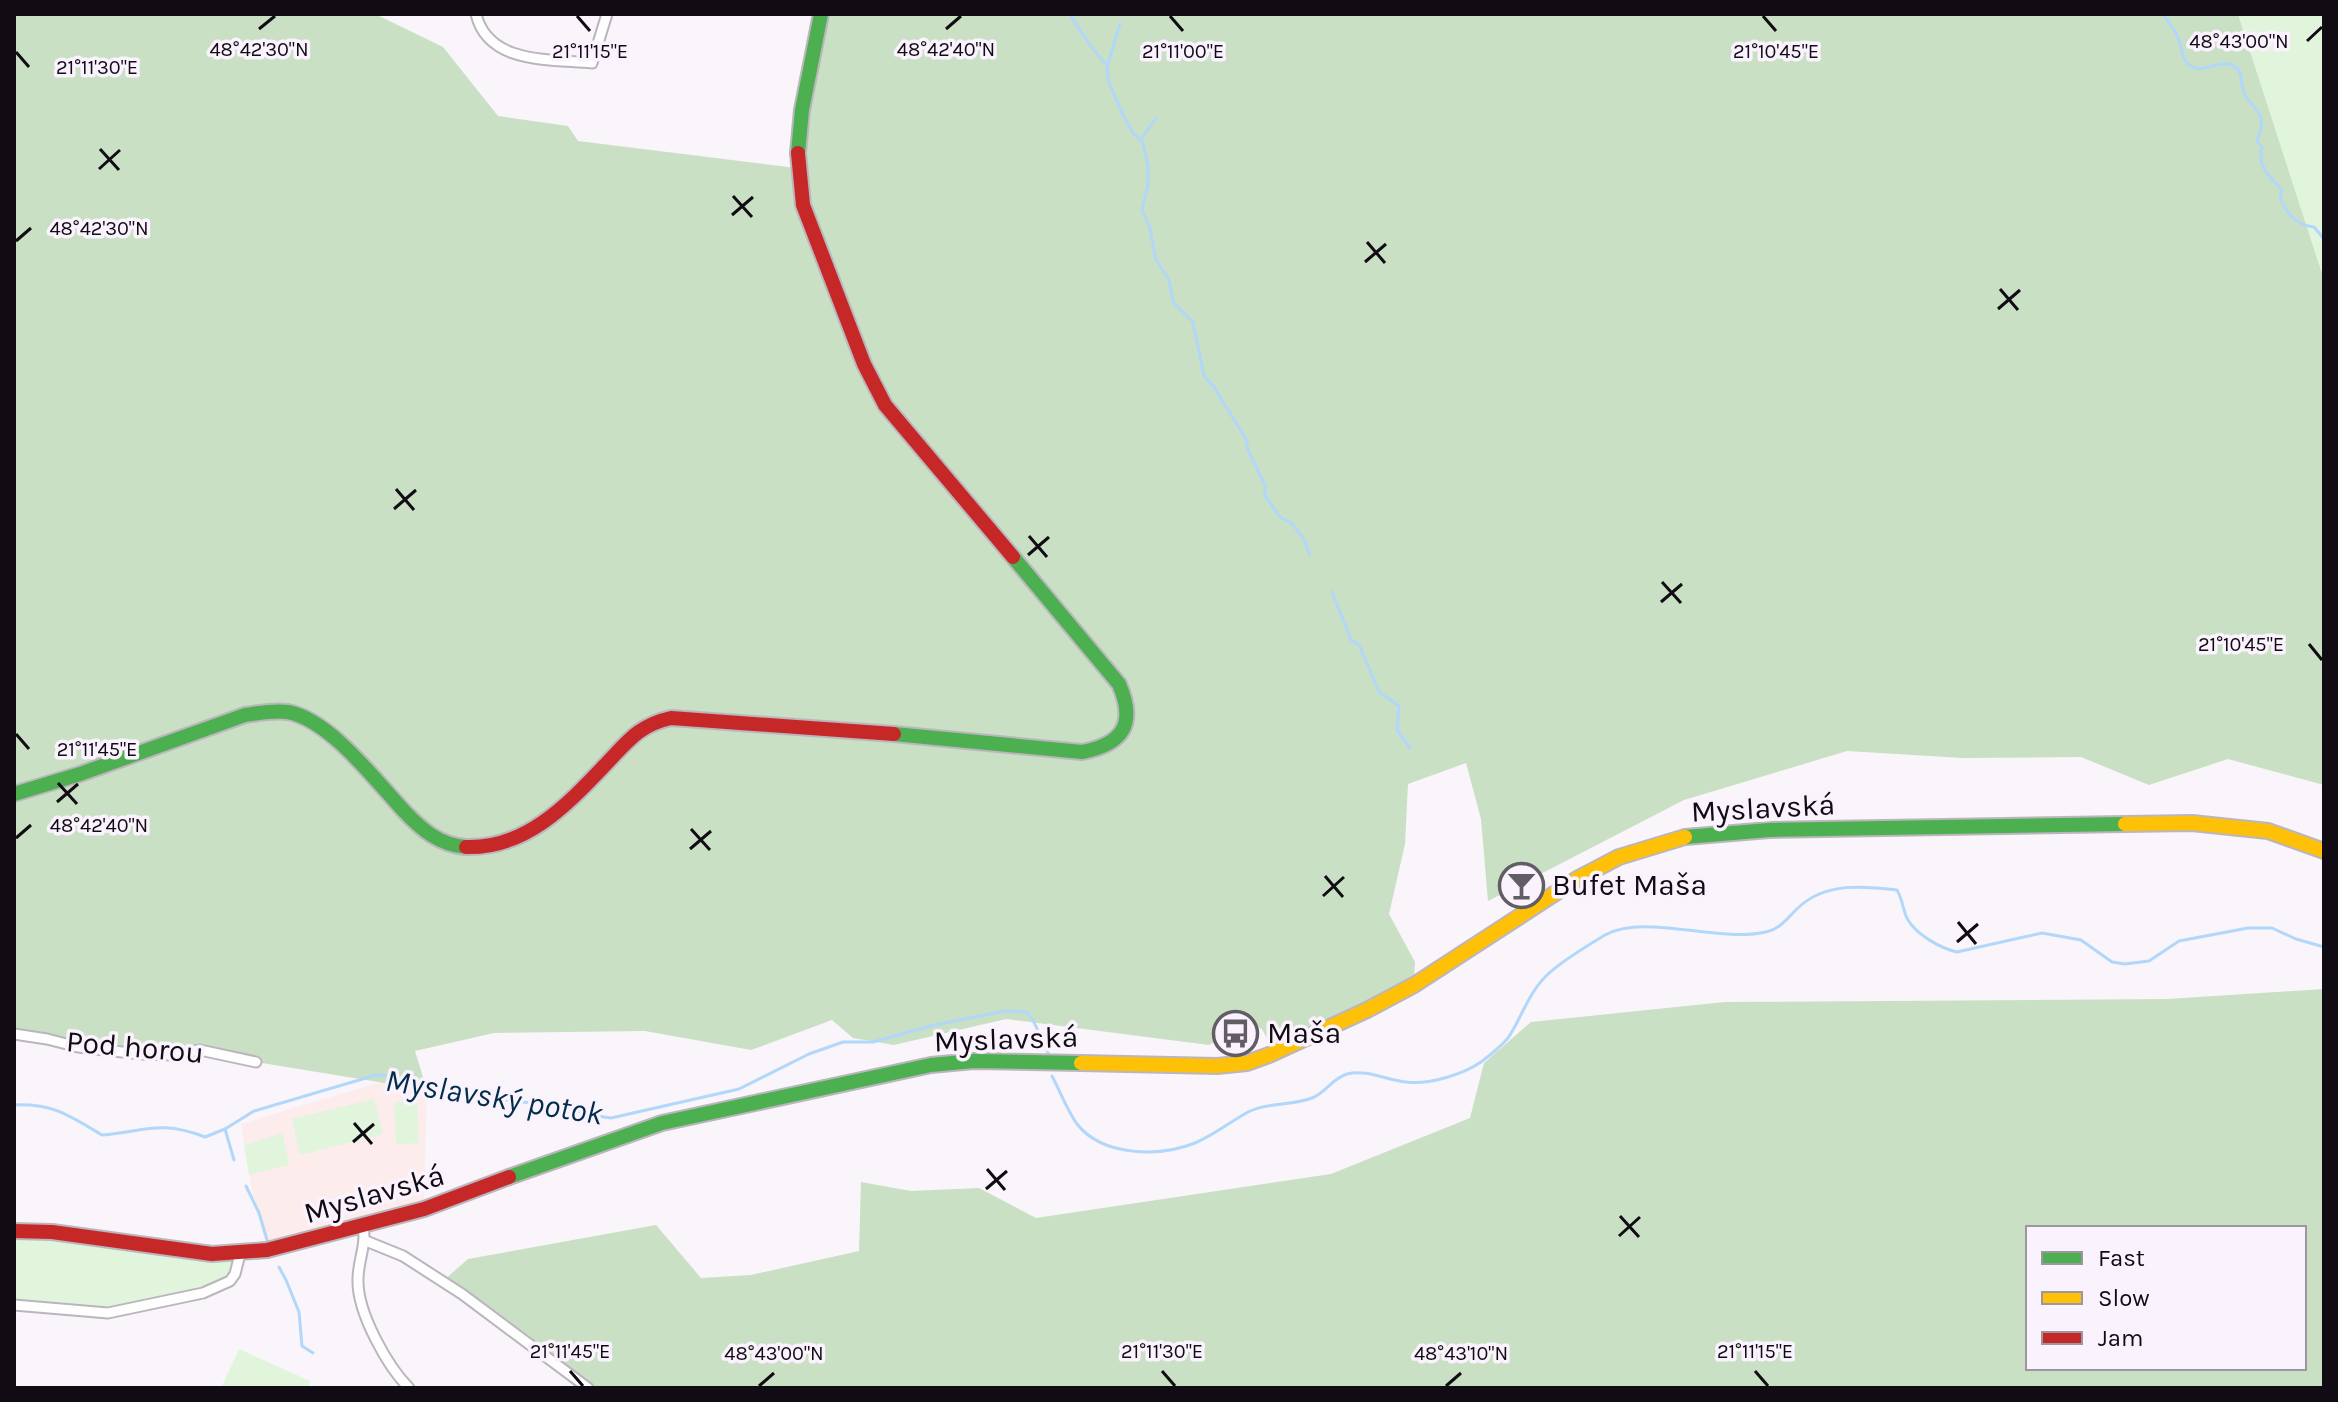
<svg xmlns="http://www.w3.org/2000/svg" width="2338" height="1402" viewBox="0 0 2338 1402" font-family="Karla,sans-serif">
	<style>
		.education { fill: #fcecec }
		.green { fill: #e1f4dc }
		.forest { fill: #c9e0c4; fill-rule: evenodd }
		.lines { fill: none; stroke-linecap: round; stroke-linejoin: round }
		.stream { stroke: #b1d7fa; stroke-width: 3 }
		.street-casing { stroke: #bbb6be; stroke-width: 13 }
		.fast-casing { stroke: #bbb6be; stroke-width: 18 }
		.slow-casing { stroke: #bbb6be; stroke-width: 18 }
		.jam-casing { stroke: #bbb6be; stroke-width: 18 }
		.street { stroke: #fefefe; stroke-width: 9 }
		.fast { stroke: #4caf50; stroke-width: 14 }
		.slow { stroke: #ffc107; stroke-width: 14 }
		.jam { stroke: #c62828; stroke-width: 14 }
		.ticks { fill: none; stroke: #110b14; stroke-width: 3 }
		.labels { text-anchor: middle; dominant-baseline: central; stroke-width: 7; stroke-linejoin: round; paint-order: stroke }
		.street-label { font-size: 30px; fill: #110b14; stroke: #faf2fd }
		.poi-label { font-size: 30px; fill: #110b14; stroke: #faf2fd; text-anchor: start }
		.water-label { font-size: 32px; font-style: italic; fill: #012d4b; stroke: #faf2fd }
		.ticks-label { font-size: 20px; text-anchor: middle; fill: #110b14; stroke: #faf2fd; stroke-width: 7; stroke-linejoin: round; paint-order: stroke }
	</style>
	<rect width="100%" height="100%" fill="#f9f5fa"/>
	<path class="education" d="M381,1082l46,8 -3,111 -159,40 -13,-50 -11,-67z"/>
	<g class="green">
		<path d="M2238,14h86v266z"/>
		<path d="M374,1099l9,35 -83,21 -8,-36z"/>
		<path d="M417,1101l2,42 -23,1 -2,-42z"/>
		<path d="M283,1133l6,32 -40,10 -5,-30z"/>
		<path d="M14,1231l226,23 -10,27 -102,29 -114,-5z"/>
		<path d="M239,1349l71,32 -1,7h-88z"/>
	</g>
	<g class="forest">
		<path d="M14,14h361l68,33 55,69 70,10 10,15 218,27 25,-154h1417l86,266v505l-96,-26 -79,26 -68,-28 -118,1 -116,-7 -163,49 -196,101 -7,-82 -15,-56 -58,21 -3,60 -16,70 26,48 -2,30 -25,16 -110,52 -16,-31 -10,-5 -12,3 -31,18 -203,-26 -112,26 -41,-7 -21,-18 -81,30 -106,-19 -151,2 -79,18 12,39 -171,-28 -56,-12 -29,5 -157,-21z"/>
		<path d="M2324,989v399h-1736l-145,-107 25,-22 188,-34 45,53 50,-3 108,-24 2,-69 50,9 68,-3 57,30 295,-44 139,-56 14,-55 47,-41 194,-20 442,-3zM2028,1228h276v140h-276z"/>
	</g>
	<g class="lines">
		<g class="stream">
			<path d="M1070,14c9,16 25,39 37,51"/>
			<path d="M2163,14c8,12 14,18 18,32 1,7 2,13 7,18 16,13 32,-8 48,3 6,4 5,16 7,23 6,20 28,19 14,51l5,6c-5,20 8,30 20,43l-2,8c7,16 16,27 34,29l10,12"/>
			<path d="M1120,24l-13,43 2,16 14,32 10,18 10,10 5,23v19l-6,25 8,18 6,32 13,20 4,22 20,20 11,54 10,11 32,52 2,11 17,35v11l16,22 11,5 11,15 7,17"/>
			<path d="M1141,139l15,-21"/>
			<path d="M1332,592c6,17 14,32 19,48l8,5 20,47 20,14 -2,24 13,18"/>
			<path d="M1052,1076c8,15 15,34 25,48 26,33 83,33 118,19 19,-8 35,-21 53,-31 20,-10 43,-6 64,-14 13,-5 21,-20 35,-24 20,-5 39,6 59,8 22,3 56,-7 75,-20 8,-6 20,-16 27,-24 13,-19 20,-44 38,-62 12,-12 44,-32 59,-41 39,-22 113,8 161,-3 15,-3 23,-16 33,-25 27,-25 65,-21 98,-17 6,10 6,22 11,30 9,15 32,28 49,32l85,-19 39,7 31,22 13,2 24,-3 30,-20 69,-13h24l24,11 28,8"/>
			<path d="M14,1105c39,-2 56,11 88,30 45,-4 58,-15 103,2l20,-8 29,-18 122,-36 26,2 28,9 87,16 47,2 20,10 27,4 128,-29 70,-35 34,-12h30l57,-16 75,-15 21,1 7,8 16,35"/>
			<path d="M225,1129l9,31"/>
			<path d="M246,1186l13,27 9,30"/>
			<path d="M279,1267l7,13 13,32 3,34 11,7"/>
		</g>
		<defs>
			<g id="street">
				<path d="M476,14c12,51 76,45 116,49l15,-49"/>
				<path d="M14,1034l33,5 31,8 62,7 31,1 29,-5 56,12"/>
				<path d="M363,1226c4,20 -6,36 -5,56 0,31 29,84 51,106"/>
				<path d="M366,1241l37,15 59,38 126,94"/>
				<path d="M14,1305l94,8 95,-20 27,-12 5,-7 5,-20"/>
			</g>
			<g id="fast">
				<path d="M798,153l4,-43 19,-96"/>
				<path d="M894,734l188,18c42,-8 54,-29 37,-68l-106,-127"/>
				<path d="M14,794l66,-20 165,-59c14,-2 29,-5 43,-3 42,8 87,68 116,99 17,18 35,34 62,36"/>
				<path d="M1685,837l84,-7 356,-6"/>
				<path d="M509,1177l153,-54 269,-58 43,-4 107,2"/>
			</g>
			<g id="slow">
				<path d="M2125,824l67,-1 76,8 56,20"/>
				<path d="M1081,1063l136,3 30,-3 22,-8 98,-45 47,-25 163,-106 42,-22 66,-20"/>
			</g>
			<g id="jam">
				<path d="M798,153l5,52 61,159 21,41 128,152"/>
				<path d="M466,847c60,2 101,-42 140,-83 22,-23 33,-39 65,-46l223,16"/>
				<path d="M14,1231l38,1 160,22 55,-4 157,-41 85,-32"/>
			</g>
		</defs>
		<use href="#street" class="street-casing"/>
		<use href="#fast" class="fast-casing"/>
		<use href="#slow" class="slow-casing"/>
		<use href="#jam" class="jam-casing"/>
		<use href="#street" class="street"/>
		<use href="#fast" class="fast"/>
		<use href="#slow" class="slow"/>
		<use href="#jam" class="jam"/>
	</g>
	<path class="ticks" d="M577,16l13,15M1170,16l13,15M1763,16l13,15M259,29l16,-13M946,29l15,-13M2307,41l15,-14M16,52l13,15M100,149l19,21M99,169l21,-19M733,196l19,21M732,215l21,-18M16,241l15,-13M1367,242l18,21M1365,262l21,-18M2000,289l18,21M1998,309l22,-19M396,489l18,21M394,509l22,-19M1029,536l18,21M1028,555l21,-18M1662,582l19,21M1661,602l21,-18M2309,644l13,16M16,734l13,15M58,783l19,21M57,802l21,-18M691,829l19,21M16,838l15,-13M690,849l21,-18M1325,876l18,21M1323,896l21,-19M1958,922l18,22M1957,942l21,-18M354,1123l18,21M353,1142l21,-18M987,1169l18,21M986,1189l21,-18M1620,1216l19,21M1619,1236l21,-19M570,1371l13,15M1162,1371l13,15M1755,1371l13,15M759,1386l15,-13M1446,1386l15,-13"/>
	<defs>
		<symbol id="bar-ring" viewBox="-11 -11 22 22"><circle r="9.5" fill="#faf2fd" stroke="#625d64" stroke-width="1.5"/><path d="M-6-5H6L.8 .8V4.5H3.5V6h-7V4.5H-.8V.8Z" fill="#625d64"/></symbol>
		<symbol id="bus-ring" viewBox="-11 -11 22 22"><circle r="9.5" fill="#faf2fd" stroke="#625d64" stroke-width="1.5"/><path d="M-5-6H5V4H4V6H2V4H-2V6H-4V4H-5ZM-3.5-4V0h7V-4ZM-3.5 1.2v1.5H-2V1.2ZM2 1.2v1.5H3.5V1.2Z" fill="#625d64"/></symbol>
	</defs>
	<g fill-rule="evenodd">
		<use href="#bar-ring" x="1496" y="860" width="51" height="51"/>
		<use href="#bus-ring" x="1210" y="1008" width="51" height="51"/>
	</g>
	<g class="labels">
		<g class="street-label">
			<text transform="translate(1763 808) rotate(-3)">Myslavská</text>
			<text transform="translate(1006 1039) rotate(-2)">Myslavská</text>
			<text transform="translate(135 1047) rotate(5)">Pod horou</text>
			<text transform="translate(374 1194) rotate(-16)">Myslavská</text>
		</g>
		<g class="poi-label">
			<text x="1552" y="885">Bufet Maša</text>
			<text x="1267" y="1033">Maša</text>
		</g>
		<g class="water-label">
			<text transform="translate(494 1097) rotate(9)">Myslavský potok</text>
		</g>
	</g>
	<g class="ticks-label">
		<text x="2239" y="48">48°43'00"N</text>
		<text x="259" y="56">48°42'30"N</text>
		<text x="946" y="56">48°42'40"N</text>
		<text x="1183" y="58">21°11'00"E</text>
		<text x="1776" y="58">21°10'45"E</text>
		<text x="590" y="58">21°11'15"E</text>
		<text x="97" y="74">21°11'30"E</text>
		<text x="99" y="235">48°42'30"N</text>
		<text x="2241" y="651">21°10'45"E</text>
		<text x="97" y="756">21°11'45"E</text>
		<text x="99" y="832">48°42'40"N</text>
		<text x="570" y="1358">21°11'45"E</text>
		<text x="1162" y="1358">21°11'30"E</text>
		<text x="1755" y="1358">21°11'15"E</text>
		<text x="774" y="1360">48°43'00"N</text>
		<text x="1461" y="1360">48°43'10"N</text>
	</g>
	<rect width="2338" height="1402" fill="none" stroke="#110b14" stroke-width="32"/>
	<rect x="2026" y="1226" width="280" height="144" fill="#faf2fd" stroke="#9d96a0" stroke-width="2"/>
	<rect x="2042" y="1252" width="40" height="12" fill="#4caf50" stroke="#9d96a0" stroke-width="2"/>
	<text x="2098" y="1266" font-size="24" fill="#110b14">Fast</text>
	<rect x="2042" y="1292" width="40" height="12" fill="#ffc107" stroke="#9d96a0" stroke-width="2"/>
	<text x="2098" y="1306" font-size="24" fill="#110b14">Slow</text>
	<rect x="2042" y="1332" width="40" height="12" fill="#c62828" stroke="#9d96a0" stroke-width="2"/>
	<text x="2098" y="1346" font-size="24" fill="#110b14">Jam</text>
</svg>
